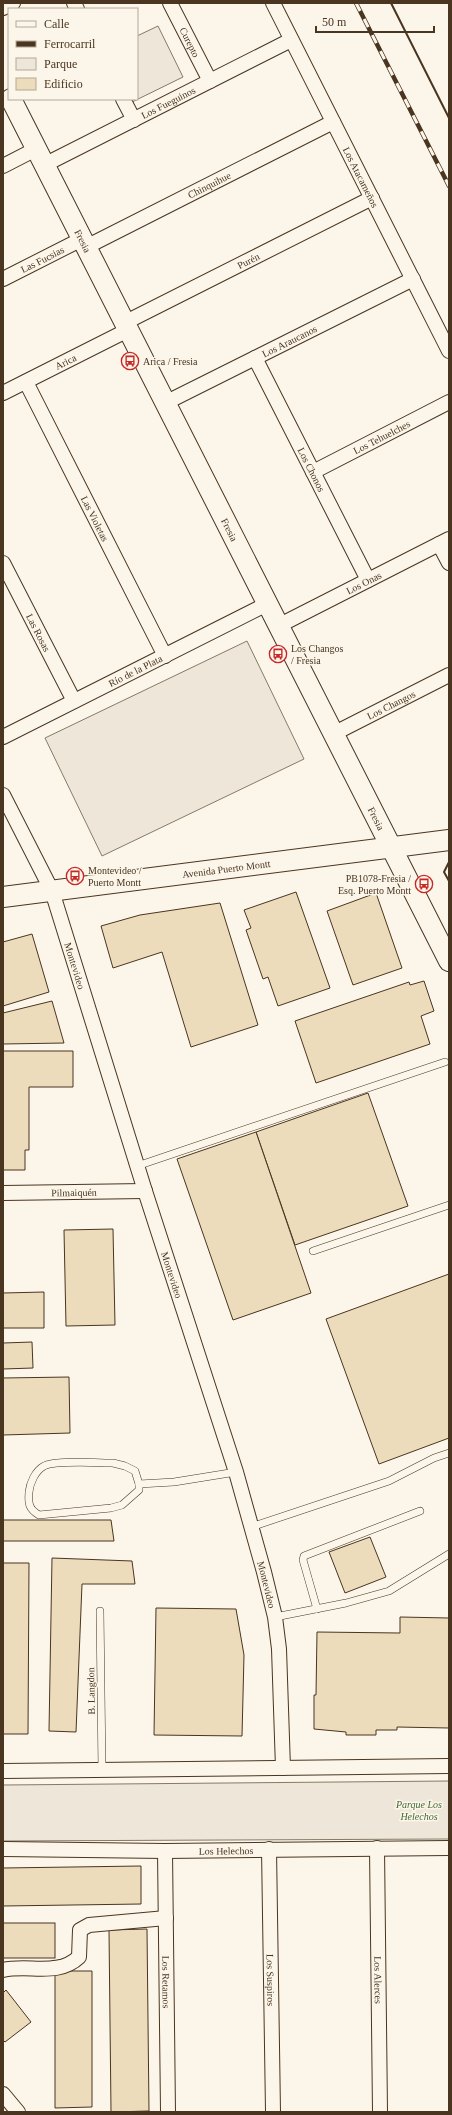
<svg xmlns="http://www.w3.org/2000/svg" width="452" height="2115" viewBox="0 0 452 2115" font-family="Georgia,serif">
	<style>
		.green { fill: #ede6d9; stroke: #887966 }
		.building { fill: #ecdcbc; stroke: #4a3520 }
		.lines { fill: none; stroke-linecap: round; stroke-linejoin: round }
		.lane-casing { stroke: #4a3520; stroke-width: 8 }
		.street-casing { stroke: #4a3520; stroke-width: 16 }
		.secondary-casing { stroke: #4a3520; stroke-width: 22 }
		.lane { stroke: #fbf6e9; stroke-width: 7 }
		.street { stroke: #fbf6e9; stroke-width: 14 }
		.secondary { stroke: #fbf6e9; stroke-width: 20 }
		.rail-casing { stroke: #4a3520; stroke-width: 4.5 }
		.rail { stroke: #fbf6e9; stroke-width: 3; stroke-dasharray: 9; stroke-linecap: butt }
		.wall { stroke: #4a3520; stroke-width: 2 }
		.labels { text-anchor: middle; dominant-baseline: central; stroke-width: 3; stroke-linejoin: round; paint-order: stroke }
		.street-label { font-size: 10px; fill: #4a3520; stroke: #fbf6e9 }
		.poi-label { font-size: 10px; fill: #4a3520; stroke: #fbf6e9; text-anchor: start }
		.park-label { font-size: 10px; font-style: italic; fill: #436837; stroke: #fbf6e9 }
	</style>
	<rect width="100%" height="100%" fill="#fbf6e9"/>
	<g class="green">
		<path d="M158,26l25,51 -55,27 -2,-5h11v-63z"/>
		<path d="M247,641l57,118 -202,97 -57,-118z"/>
		<path d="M449,1781v58l-446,2v-56z"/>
	</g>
	<g class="building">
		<path d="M296,892l34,96 -52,18 -10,-29 -5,2 -17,-49 5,-2 -7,-18z"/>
		<path d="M376,893l26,75 -49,17 -26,-74z"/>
		<path d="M220,903l38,122 -67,22 -29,-95 -49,16 -12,-42 39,-11z"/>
		<path d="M32,934l17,58 -46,14v-64z"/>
		<path d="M424,981l10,30 -13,5 9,28 -114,39 -21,-62 114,-39 1,3z"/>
		<path d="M52,1001l12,42 -61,1v-31z"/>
		<path d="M3,1051h70v36h-44v63h-4v20h-22z"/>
		<path d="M368,1093l40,113 -113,39 -39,-113z"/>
		<path d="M256,1132l55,161 -78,27 -56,-161z"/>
		<path d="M113,1229l2,96 -49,1 -2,-96z"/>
		<path d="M449,1274v164l-70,26 -53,-145z"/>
		<path d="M44,1292v36h-41v-35z"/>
		<path d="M32,1342l1,26 -30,1v-26z"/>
		<path d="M69,1377l1,56 -67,2v-57z"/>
		<path d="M3,1520h108l3,21h-111z"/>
		<path d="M370,1537l16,40 -41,16 -16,-41z"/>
		<path d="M52,1558l80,3 3,23h-53l-6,148 -27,-1z"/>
		<path d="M3,1563h26l-1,171h-25z"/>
		<path d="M156,1608l80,1 8,46 -2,81 -88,-1z"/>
		<path d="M400,1617l49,1v110l-52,-1v3h-21v5h-30v-3l-32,-3v-34h2l1,-63 83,1z"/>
		<path d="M141,1866v38l-138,2v-38z"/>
		<rect x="3" y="1923" width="52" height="35"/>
		<path d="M147,1929l2,182 -38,1 -2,-182z"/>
		<path d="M55,1971h37v136l-37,1z"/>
		<path d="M6,1990l25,32 -26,20 -2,-2v-47z"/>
	</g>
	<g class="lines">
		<defs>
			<g id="lane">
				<path d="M137,1166l308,-104"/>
				<path d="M313,1251l136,-46"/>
				<path d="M113,1463l12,3 10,5 4,13v6l-17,15 -11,3 -72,7c-10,-6 -11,-11 -10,-23 1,-9 6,-21 15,-26 12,-6 54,-3 69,-3z"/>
				<path d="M139,1484l35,-2 62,-10"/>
				<path d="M251,1527l138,-46 45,-23 15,-5"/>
				<path d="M317,1609l-14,-49 1,-4 116,-45"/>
				<path d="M100,1611l2,159"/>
				<path d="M275,1617l71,-14 43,-12 60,-37"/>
			</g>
			<g id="street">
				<path d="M74,3l3,6"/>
				<path id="s1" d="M170,3l40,78"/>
				<path id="s2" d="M273,3l176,348"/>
				<path d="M3,8l10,-5"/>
				<path d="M123,99l11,21"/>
				<path id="s3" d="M44,165l247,-125"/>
				<path d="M3,166l33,-17"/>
				<path id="s4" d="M86,247l247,-125"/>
				<path id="s5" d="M3,279l79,-40"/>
				<path id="s6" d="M124,323l248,-125"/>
				<path id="s7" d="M255,358l113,222"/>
				<path id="s8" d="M26,382l139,274"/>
				<path id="s9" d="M3,393l125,-63"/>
				<path id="s10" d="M165,403l248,-124"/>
				<path id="s11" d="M313,472l136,-70"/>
				<path d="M439,544l10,19"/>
				<path id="s12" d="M3,563l71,138"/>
				<path id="s13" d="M278,626l171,-87"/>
				<path id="s14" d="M333,734l116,-59"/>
				<path id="s15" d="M3,737l264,-133"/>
				<path id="s16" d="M3,795l49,96 93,300 91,281 28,100 11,45 4,32 4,119"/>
				<path id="s17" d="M3,1193l142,-2"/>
				<path d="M3,1771l446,-5"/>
				<path id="s18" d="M377,1848l3,264"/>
				<path id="s19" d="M3,1849l162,2 284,-3"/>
				<path id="s20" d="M269,1849l4,263"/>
				<path id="s21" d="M165,1851l3,261"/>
				<path d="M3,1970c26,-6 55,7 76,-13l1,-27 9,-5 77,-7"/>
				<path d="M3,2094l15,18"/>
			</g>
			<g id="secondary">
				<path id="s22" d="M11,99l438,862"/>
				<path id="s23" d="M3,897l446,-57"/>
			</g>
		</defs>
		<use href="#lane" class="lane-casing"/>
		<use href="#street" class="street-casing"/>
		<use href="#secondary" class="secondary-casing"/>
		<use href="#lane" class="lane"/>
		<use href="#street" class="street"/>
		<use href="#secondary" class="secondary"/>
		<defs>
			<path id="rail" d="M356,3l93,183"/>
		</defs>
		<use href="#rail" class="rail-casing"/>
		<use href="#rail" class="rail"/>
		<g class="wall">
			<path d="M391,3l58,115"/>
			<path d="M449,862l-5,10 5,9"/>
		</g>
	</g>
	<defs>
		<symbol id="bus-ring" viewBox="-11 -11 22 22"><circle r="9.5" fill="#fbf6e9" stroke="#c62828" stroke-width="1.5"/><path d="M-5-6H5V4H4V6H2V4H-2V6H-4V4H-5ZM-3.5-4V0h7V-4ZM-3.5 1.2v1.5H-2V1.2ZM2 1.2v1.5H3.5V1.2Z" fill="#c62828"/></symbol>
	</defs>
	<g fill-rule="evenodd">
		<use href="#bus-ring" x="120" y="351" width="20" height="20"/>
		<use href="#bus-ring" x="268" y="644" width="20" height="20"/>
		<use href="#bus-ring" x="65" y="866" width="20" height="20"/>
		<use href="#bus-ring" x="414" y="874" width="20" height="20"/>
	</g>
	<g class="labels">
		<g class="street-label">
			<text stroke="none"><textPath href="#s1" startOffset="44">Curepto</textPath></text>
			<text stroke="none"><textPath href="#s3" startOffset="139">Los Fueguinos</textPath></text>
			<text stroke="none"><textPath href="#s2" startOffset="195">Los Atacameños</textPath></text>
			<text stroke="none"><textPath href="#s4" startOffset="138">Chinquihue</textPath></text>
			<text stroke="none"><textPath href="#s22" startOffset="159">Fresia</textPath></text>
			<text stroke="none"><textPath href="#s5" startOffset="44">Las Fucsias</textPath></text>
			<text stroke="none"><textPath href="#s6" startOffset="139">Purén</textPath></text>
			<text stroke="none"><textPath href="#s10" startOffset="139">Los Araucanos</textPath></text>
			<text stroke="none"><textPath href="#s9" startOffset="70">Arica</textPath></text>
			<text stroke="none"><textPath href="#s11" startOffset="77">Los Tehuelches</textPath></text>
			<text stroke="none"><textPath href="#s7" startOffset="125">Los Chonos</textPath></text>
			<text stroke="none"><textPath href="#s8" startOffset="153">Las Violetas</textPath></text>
			<text stroke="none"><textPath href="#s22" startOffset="483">Fresia</textPath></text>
			<text stroke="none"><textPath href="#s13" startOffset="96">Los Onas</textPath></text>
			<text stroke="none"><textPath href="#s12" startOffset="78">Las Rosas</textPath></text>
			<text stroke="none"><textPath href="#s15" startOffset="148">Río de la Plata</textPath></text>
			<text stroke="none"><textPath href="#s14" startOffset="65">Los Changos</textPath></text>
			<text stroke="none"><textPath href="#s22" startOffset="807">Fresia</textPath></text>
			<text stroke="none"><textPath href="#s23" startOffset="225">Avenida Puerto Montt</textPath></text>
			<text stroke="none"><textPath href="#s16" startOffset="186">Montevideo</textPath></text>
			<text stroke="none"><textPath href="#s17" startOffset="71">Pilmaiquén</textPath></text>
			<text stroke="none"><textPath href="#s16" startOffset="510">Montevideo</textPath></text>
			<text stroke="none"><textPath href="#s16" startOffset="834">Montevideo</textPath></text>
			<text transform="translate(91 1691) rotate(-91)">B. Langdon</text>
			<text stroke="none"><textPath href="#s19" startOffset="223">Los Helechos</textPath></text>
			<text stroke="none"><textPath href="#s20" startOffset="131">Los Suspiros</textPath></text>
			<text stroke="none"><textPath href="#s18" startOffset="132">Los Alerces</textPath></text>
			<text stroke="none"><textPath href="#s21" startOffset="131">Los Retamos</textPath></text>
		</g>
		<g class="poi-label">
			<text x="143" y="361">Arica / Fresia</text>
			<text x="291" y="648">Los Changos<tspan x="291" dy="12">/ Fresia</tspan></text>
			<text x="88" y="870">Montevideo /<tspan x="88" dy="12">Puerto Montt</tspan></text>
			<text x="411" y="878" text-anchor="end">PB1078-Fresia /<tspan x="411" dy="12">Esq. Puerto Montt</tspan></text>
		</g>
		<g class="park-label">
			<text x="419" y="1804">Parque Los<tspan x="419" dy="12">Helechos</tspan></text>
		</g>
	</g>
	<rect width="452" height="2115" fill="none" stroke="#4a3520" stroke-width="8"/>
	<rect x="8" y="8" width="130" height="92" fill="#fbf6e9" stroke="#b4a999"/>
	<rect x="16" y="21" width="20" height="6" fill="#fbf6e9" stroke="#b4a999"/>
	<text x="44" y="28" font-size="12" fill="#4a3520">Calle</text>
	<rect x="16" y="41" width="20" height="6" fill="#4a3520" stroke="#b4a999"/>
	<text x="44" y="48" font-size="12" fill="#4a3520">Ferrocarril</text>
	<rect x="16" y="58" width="20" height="12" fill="#ede6d9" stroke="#b4a999"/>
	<text x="44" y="68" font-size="12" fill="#4a3520">Parque</text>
	<rect x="16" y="78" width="20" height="12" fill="#ecdcbc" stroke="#b4a999"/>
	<text x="44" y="88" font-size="12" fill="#4a3520">Edificio</text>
	<path d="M316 26v6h118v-6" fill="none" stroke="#4a3520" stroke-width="2"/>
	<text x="322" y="26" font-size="12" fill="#4a3520" stroke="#fbf6e9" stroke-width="3" paint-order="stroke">50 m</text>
</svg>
